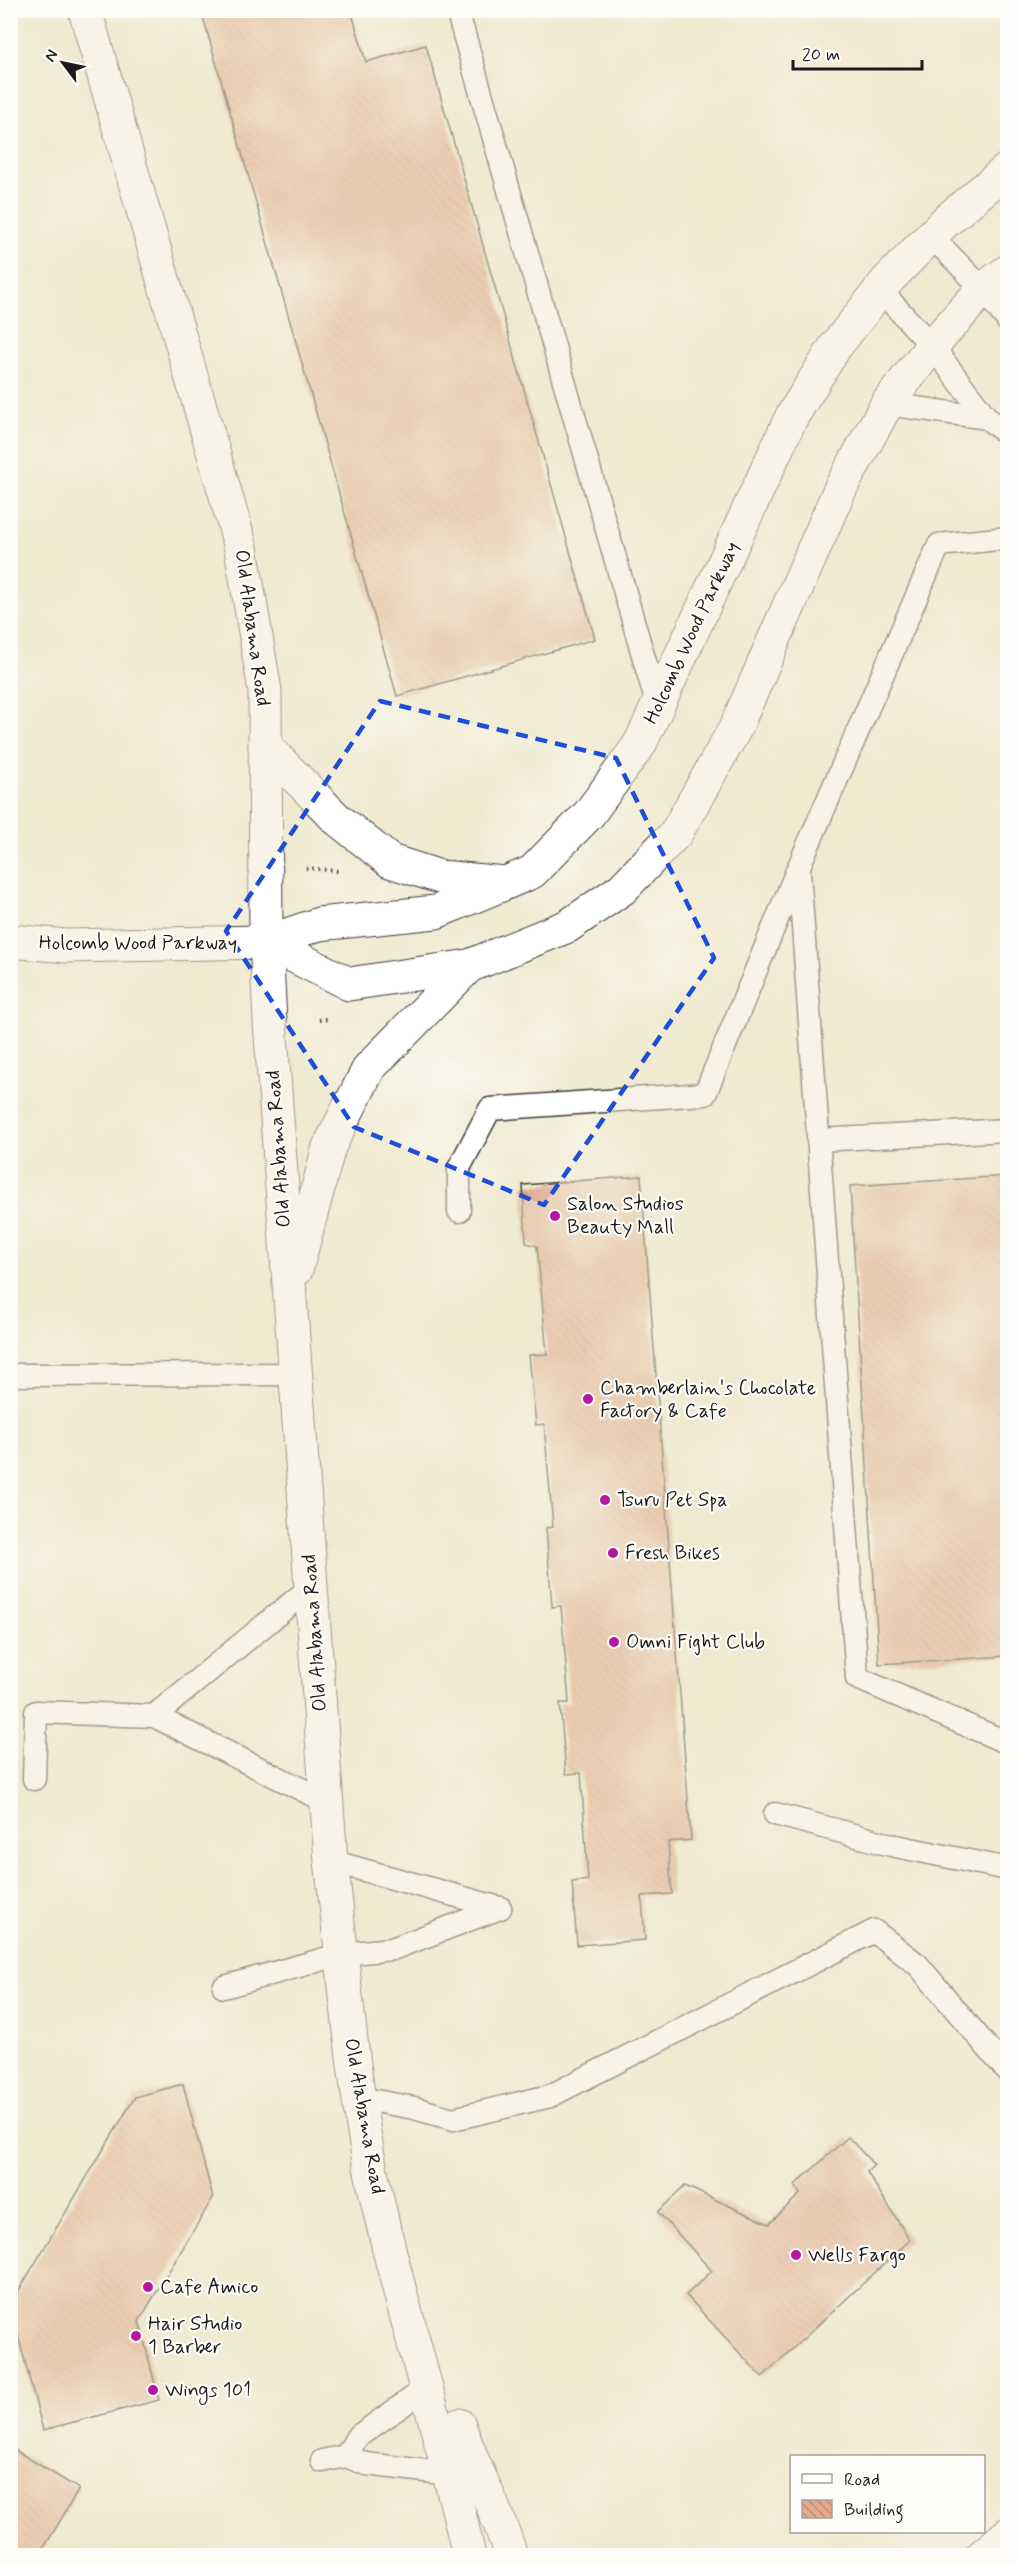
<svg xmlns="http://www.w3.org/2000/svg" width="1018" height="2566" viewBox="0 0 1018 2566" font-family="Mynerve,sans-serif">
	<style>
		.building { fill: url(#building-back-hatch) }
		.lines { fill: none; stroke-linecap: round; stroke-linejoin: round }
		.service-casing { stroke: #3c3b37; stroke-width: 25 }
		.minor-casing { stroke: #3c3b37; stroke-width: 35 }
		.secondary-casing { stroke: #3c3b37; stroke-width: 35 }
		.primary-casing { stroke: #3c3b37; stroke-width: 35 }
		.path { stroke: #3c3b37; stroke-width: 4; stroke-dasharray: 1.5 4.5; stroke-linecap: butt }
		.service { stroke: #fff; stroke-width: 22 }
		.minor { stroke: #fff; stroke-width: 33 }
		.secondary { stroke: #fff; stroke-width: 33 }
		.primary { stroke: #fff; stroke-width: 33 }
		.marked { fill: none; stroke: #1d4ed8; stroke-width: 4.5; stroke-dasharray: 12 8; stroke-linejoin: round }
		.poi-dot { fill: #b5179e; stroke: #fdfcf7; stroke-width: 2 }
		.labels { text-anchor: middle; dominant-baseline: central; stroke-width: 4.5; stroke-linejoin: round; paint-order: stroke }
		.street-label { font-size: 20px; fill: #1c1c1c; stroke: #fdfcf7 }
		.poi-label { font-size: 20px; fill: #1c1c1c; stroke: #fdfcf7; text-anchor: start }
	</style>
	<defs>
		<pattern id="building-back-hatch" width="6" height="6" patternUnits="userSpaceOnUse" patternTransform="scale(1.5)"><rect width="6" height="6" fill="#e3a98a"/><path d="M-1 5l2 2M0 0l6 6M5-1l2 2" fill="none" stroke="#c29176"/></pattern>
	</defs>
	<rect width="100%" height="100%" fill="#fdfcf7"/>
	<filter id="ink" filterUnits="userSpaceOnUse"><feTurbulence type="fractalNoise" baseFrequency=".0167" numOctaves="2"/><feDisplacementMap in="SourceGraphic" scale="12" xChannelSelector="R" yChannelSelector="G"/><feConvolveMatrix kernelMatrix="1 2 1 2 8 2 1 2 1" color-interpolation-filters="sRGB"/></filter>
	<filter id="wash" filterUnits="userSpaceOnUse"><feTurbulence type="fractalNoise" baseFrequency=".008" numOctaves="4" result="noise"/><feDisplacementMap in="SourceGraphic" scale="24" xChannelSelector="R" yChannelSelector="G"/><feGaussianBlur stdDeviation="1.35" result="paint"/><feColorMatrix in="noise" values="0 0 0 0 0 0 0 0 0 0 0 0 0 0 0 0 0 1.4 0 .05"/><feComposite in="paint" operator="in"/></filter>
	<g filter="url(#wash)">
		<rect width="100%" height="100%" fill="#f0ead1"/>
		<g id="blocks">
			<g class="building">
				<path d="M201,10h150l15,52 60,-17 169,594 -198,57z"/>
				<path d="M641,1176l50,664 -23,2 4,52 -30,2 3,44 -68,5 -5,-63 16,-2 -7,-107 -15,1 -6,-71h9l-8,-97 -9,1 -6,-79 7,-1 -9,-103 -8,1 -7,-70 18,-1 -10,-108 -11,-3 -3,-58z"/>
				<path d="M1008,1176v480l-129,8 -29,-478z"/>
				<path d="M183,2084l30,114 -74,123 20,79 -116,30 -33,-125 125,-208z"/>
				<path d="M848,2137l26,28 -7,7 43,68 -148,137 -76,-82 26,-24 -54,-59 27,-26 84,38 31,-30 -5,-9z"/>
				<path d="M10,2447l69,42 -40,67h-29z"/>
			</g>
		</g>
	</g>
	<g filter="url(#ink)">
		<use href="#blocks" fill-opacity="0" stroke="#3c3b37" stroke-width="1.5"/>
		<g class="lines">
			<defs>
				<g id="service">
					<path d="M457,10l201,697"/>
					<path d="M931,236l52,53 25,32"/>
					<path d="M880,290l52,56 55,72"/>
					<path d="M887,404l100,14 21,17"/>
					<path d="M799,871l58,807 151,65"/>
					<path d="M818,1140l190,-10"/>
					<path d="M459,1211v-43l31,-59 215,-15 94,-228 140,-321 69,-7"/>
					<path d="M10,1375l286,-1"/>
					<path d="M154,1716l158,-130"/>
					<path d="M34,1779l2,-67 118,4 173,86"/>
					<path d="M775,1814l116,31 117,24"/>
					<path d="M331,1861l169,47"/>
					<path d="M224,1987l118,-33 50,-5 108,-41"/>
					<path d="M359,2098l55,10 39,11 97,-23 324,-165 44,34 90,107"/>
					<path d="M346,2456l11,-19 71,-50"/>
					<path d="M322,2461l24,-5 20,8 85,10"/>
				</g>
				<g id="minor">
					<path d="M10,941l57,5 199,-4 53,-18 117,-12 96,-40 57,-58 51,-70 151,-326 44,-71 52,-66 59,-60 62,-52"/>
					<path d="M266,942l83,42 120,-18 99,-40 54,-37 54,-56 60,-106 104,-238 47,-85 45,-58 51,-57 25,-18"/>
				</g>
				<g id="secondary">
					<path d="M85,10l156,538 24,143 1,251 4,80 61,839c13,105 20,211 41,315 27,128 69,252 97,380"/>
					<path d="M265,746l72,73 53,42 50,16 65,6"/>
					<path d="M296,1270l33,-123 40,-79 100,-102"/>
					<path d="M459,2425c15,44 39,86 52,131"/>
				</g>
				<path id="primary" d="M982,2556l26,-22"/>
			</defs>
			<use href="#service" class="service-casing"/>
			<use href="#minor" class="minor-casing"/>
			<use href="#secondary" class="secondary-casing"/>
			<use href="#primary" class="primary-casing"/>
			<g class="path">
				<path d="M306,868l32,3"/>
				<path d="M319,1020l9,-1"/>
			</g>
			<use href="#service" class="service"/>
			<use href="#minor" class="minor"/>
			<use href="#secondary" class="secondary"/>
			<use href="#primary" class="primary"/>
		</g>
	</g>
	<path d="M0 0H1018V2566H0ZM380,701l236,57 98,200 -170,247 -190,-78 -128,-196z" fill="#f0ead1" fill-opacity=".55" fill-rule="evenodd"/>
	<path class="marked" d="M380,701l236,57 98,200 -170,247 -190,-78 -128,-196z"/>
	<g class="poi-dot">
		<circle cx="555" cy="1216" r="6"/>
		<circle cx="588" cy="1399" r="6"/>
		<circle cx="605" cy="1500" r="6"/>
		<circle cx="613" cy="1553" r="6"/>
		<circle cx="614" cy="1642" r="6"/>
		<circle cx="796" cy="2255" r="6"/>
		<circle cx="148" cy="2287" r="6"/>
		<circle cx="136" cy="2336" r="6"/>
		<circle cx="153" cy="2390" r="6"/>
	</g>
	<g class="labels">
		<g class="street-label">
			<text transform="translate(252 628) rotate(82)">Old Alabama Road</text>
			<text transform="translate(692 633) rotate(-65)">Holcomb Wood Parkway</text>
			<text x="138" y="943">Holcomb Wood Parkway</text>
			<text transform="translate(279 1149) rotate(-94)">Old Alabama Road</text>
			<text transform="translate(315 1633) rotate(-94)">Old Alabama Road</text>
			<text transform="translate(364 2116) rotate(80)">Old Alabama Road</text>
		</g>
		<g class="poi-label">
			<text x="567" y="1204">Salon Studios<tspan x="567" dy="23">Beauty Mall</tspan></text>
			<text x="600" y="1388">Chamberlain's Chocolate<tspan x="600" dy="23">Factory &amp; Cafe</tspan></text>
			<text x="617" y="1500">Tsuru Pet Spa</text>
			<text x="625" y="1553">Fresh Bikes</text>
			<text x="626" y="1642">Omni Fight Club</text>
			<text x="808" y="2255">Wells Fargo</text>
			<text x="160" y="2287">Cafe Amico</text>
			<text x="148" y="2324">Hair Studio<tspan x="148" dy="23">1 Barber</tspan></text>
			<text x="165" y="2390">Wings 101</text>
		</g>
	</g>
	<rect width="1018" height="2566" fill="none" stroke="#fdfcf7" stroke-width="36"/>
	<rect x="790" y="2455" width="195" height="78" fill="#fdfcf7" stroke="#a3a29f" stroke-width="1.5"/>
	<rect x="802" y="2474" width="30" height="9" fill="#ffffff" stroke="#a3a29f" stroke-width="1.5"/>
	<text x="844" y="2485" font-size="18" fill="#1c1c1c">Road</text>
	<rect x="802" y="2500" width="30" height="18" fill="url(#building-back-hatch)" stroke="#a3a29f" stroke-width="1.5"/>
	<text x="844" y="2515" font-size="18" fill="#1c1c1c">Building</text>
	<g transform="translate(63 63) rotate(302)" stroke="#fdfcf7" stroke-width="4.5" paint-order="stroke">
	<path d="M0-4.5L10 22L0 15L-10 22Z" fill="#1c1c1c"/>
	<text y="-9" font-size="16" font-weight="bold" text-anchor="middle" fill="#1c1c1c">N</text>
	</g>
	<path d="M793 60v9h129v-9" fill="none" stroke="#1c1c1c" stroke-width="3"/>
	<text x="802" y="60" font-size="18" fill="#1c1c1c" stroke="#fdfcf7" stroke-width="4.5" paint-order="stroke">20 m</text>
</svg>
